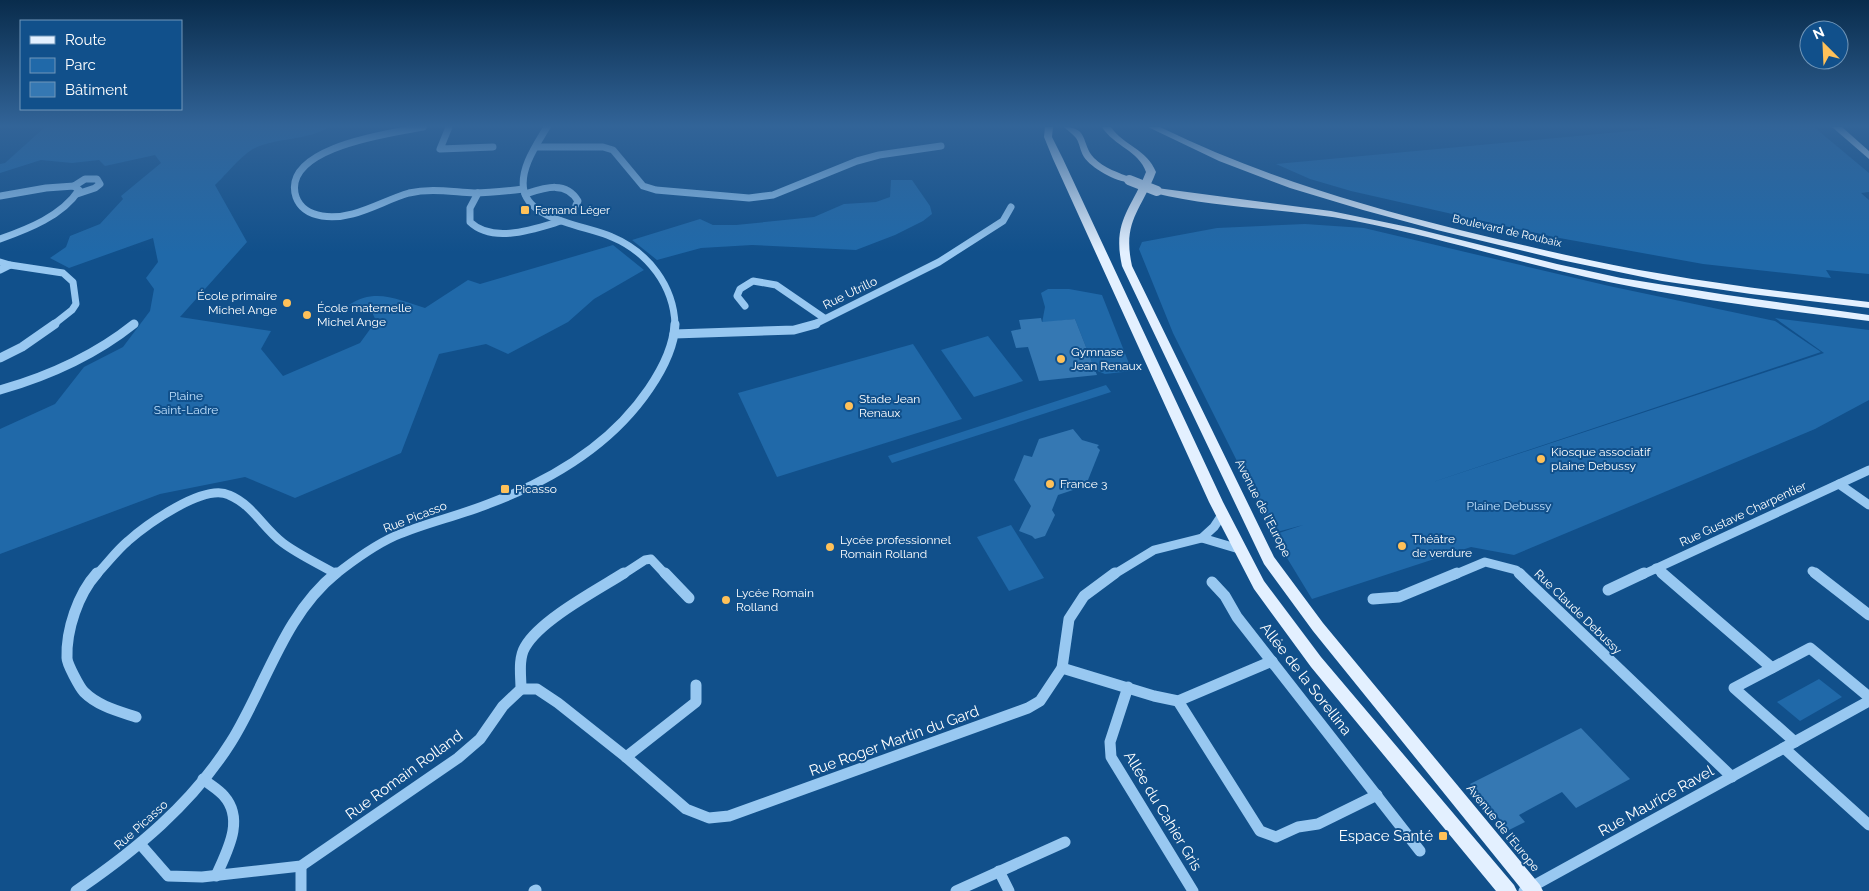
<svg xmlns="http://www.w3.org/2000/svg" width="1869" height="891" viewBox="0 0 1869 891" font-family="Raleway,sans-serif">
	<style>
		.green { fill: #2069a9 }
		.building { fill: #3578b3 }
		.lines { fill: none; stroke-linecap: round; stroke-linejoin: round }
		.minor-far2 { stroke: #98c8f1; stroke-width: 7 }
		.minor-far1 { stroke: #98c8f1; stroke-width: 9 }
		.minor { stroke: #98c8f1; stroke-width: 11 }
		.major { fill: #e3f0ff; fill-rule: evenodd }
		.major-bridge { stroke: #e3f0ff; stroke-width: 10 }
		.poi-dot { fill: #ffc159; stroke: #11508b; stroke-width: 2 }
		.labels { text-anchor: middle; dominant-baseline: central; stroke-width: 4; stroke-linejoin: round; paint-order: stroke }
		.far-poi-label { font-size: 11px; fill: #fff; stroke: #11508b; text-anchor: start }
		.far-street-label { font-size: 11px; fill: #fff; stroke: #11508b }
		.street-label { font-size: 12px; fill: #fff; stroke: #11508b }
		.poi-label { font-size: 12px; fill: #fff; stroke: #11508b; text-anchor: start }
		.park-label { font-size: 12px; fill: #bfe0fd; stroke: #11508b }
		.near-street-label { font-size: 15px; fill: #fff; stroke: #11508b }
		.near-poi-label { font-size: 15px; fill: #fff; stroke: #11508b; text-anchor: end }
	</style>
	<rect width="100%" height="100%" fill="#11508b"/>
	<g class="green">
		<path d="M45,127h284c-23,14 -50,10 -74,21 -13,6 -29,27 -40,37l32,57 -67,75 91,14 -10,18 22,27 77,-33 16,-22 -4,-9 -23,-7c26,-18 50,-5 76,3l43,-28 12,4 133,-39 31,25 -50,29 -26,23 -60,32 -22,-10 -47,10 -38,99 -106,45 -50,-21 -85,17 -160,60v-125l55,-25 29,-37 39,-20 27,-36 4,-22 -8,-11 12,-16 -5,-24 -84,30 -19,-10 16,-11 4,-11 30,-12 23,-25 -2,-3 40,-33 -6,-8 -50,11 -6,-6 -27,3 -31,-3 -41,13v-9l5,-1z"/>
		<path d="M1673,127h141l55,46v19l-8,1 8,7v74l-43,-4 5,8 -128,-14 -149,-27 -203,-46 -41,-12 -34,-15z"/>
		<path d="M891,180h21l18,26 2,8 -9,7 -28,14 -39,15 -104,-5 -51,3 -44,12 -25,-20 68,-21 13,6h23l78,-8 30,-13 32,-2 14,-5z"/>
		<path d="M1305,224l59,4 245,58 166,35 46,31 -391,131 394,-130 -49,-35 94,12v70l-54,29 -301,126 -43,-8 -159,52 -39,-64 30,-10 -30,8 -100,-200 -34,-84 3,-7 75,-14z"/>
		<path d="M1048,289h21l33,6 30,76 -27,3 -10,-4 -20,-51 -33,4 3,-16 -4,-14z"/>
		<path d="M988,336l35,45 -49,16 -33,-47z"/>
		<path d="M913,344l49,75 -185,58 -39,-84z"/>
		<path d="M1106,385l5,7 -219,71 -4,-7z"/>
		<path d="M1011,525l33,53 -35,13 -32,-54z"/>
		<path d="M1819,679l23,18 -42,24 -23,-19z"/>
	</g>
	<g class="building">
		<path d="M1041,318l1,4 33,-3 22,56 -58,6 -11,-34 -12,1 -5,-17 10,-2 -2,-9z"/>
		<path d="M1073,429l9,11 17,5 -2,2 3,3 -12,30 -3,1 -3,6 -24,8 -6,15 3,5 -10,21 -10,3 -3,-3 -13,-5 12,-25 -17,-26 10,-25 8,2 7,-18z"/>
		<path d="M1581,728l49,51 -54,29 -14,-16 -43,23 6,7 -16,8 -39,-46z"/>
	</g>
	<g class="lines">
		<g class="minor-far2">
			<path d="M423,127c-31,6 -143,20 -127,70 4,11 14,17 26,19 31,5 59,-15 87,-23 22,-5 43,-1 65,0 16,0 33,-2 49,-4"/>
			<path d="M449,127l-9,22 53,-2"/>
			<path d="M547,127c-10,17 -28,42 -23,64 7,30 64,35 88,46 36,15 62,49 63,88"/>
			<path d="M536,147h67l10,3 30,36 13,4 93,8 24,-3 84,-34 22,-6 62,-9"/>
			<path d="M74,186l11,-7h12l3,5 -5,4 -18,6"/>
			<path d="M478,193l-8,15v14c23,22 64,7 91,-1"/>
			<path d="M525,194c19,-6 41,-14 53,7l-2,4"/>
			<path d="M0,196l46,-8 28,-2 5,4c-17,26 -51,39 -79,49"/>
			<path d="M0,262l10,3 -10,5"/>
			<path d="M10,265l53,8 10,9 3,22 -4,6 -19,15"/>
			<path d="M745,306l-8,-10 3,-7 13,-8 23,4 48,33"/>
			<path d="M813,325l126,-63 64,-41 8,-14"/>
		</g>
		<g class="minor-far1">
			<path d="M674,334l120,-4 22,-6"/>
			<path d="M0,358l22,-11 33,-23"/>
			<path d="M0,390c49,-14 94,-34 134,-66"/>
			<path d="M1839,484l30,21"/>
			<path d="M1202,538l37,11"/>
			<path d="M1656,568l8,7"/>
			<path d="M1812,571l5,4"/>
			<path d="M96,575c11,-11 20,-24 32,-34 18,-16 76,-58 101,-46 24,10 34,33 54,48 16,12 36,21 53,31"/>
			<path d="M335,575c19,-15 38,-29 60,-39 30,-13 63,-20 93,-32 62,-23 123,-59 161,-115 13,-19 25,-41 26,-65"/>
			<path d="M622,575l23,-15 6,-1 15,16"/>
			<path d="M1113,575l41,-25 48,-12 12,-11 8,-12"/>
			<path d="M1454,575l31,-13 31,8 5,5"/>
			<path d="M1642,575l227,-105"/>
		</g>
		<g class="minor">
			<path d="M97,573c-19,21 -31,57 -30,85 0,6 13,30 17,34 14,14 34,19 52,25"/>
			<path d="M665,573l24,25"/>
			<path d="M1519,573l213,204"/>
			<path d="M1662,573l110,95"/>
			<path d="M1815,573l54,42"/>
			<path d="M1212,582l13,14 12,21 183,234"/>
			<path d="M1608,590l36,-17"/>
			<path d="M1373,599l26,-2 58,-24"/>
			<path d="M1062,668l92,28 24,5 94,-40"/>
			<path d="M1128,687l-18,55 1,15 82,134"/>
			<path d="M521,689h16l21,14 68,54 60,52 23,9 20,-2 299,-108 12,-7 22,-33 7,-49 15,-23 31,-23"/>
			<path d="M1178,701l82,130 16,6 22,-10 20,-3 59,-29"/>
			<path d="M1795,742l-61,-54 76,-40 59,49"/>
			<path d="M1784,748l85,77"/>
			<path d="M626,757l70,-55v-17"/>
			<path d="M203,779c7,6 15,10 21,17 21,24 3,55 -8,80"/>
			<path d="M141,845l27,31 34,1 99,-11 157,-108 22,-19 23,-33 18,-17c0,-13 -3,-30 4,-42 15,-27 72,-57 99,-74"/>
			<path d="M301,866v25"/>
			<path d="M999,871l10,20"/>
			<path d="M76,891c60,-41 116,-87 155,-149 35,-56 52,-126 105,-169"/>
			<path d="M534,891l2,-1"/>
			<path d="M956,891l109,-49"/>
			<path d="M1524,891l345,-190"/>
		</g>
		<g class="major">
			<path d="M1045,127h8l-1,10 11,22 160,343 41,79 57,76 193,228 3,6h-21l-185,-224 -57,-78 -45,-87 -156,-343 -9,-22z"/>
			<path d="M1064,127c25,0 17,17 30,31 10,10 25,15 38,20v4c-13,2 -41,-14 -48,-25 -4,-6 -4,-13 -8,-19 -3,-4 -8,-7 -12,-11z"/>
			<path d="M1102,127h9c13,19 36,22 45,45 -15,39 -34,49 -24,94l142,291 49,66 217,262 3,6h-20l-210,-260 -49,-67 -142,-298c-10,-45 9,-56 24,-94 -7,-21 -32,-26 -44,-45z"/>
			<path d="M1148,127h12c96,47 196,77 300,103 67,16 135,33 203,44 68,12 137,20 206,28v6l-118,-14 -89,-13 -101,-21 -124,-30 -74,-20 -73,-22 -71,-27z"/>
			<path d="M1832,127h10l27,24v8z"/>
			<path d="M1157,188l174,23 82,17 144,36 64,14 106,17 142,20v6c-95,-12 -190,-23 -283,-44 -77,-17 -153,-41 -231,-56 -66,-13 -136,-12 -201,-28l-2,-2z"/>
		</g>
		<path class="major-bridge" d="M1129,180l28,11"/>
	</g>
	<linearGradient id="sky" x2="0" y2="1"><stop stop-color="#092c4c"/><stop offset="0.5" stop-color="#326498"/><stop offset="1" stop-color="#326498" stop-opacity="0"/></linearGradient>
	<rect width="1869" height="252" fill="url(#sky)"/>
	<g class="poi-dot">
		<rect x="520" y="205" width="10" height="10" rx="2.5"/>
		<circle cx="287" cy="303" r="5"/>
		<circle cx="307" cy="315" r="5"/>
		<circle cx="1061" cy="359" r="5"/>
		<circle cx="849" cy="406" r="5"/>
		<circle cx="1541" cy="459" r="5"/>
		<circle cx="1050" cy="484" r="5"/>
		<rect x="500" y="484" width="10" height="10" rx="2.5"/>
		<circle cx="1402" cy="546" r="5"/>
		<circle cx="830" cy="547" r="5"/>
		<circle cx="726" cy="600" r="5"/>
		<rect x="1438" y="831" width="10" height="10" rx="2.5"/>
	</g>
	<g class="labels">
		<g class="far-poi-label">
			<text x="535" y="210">Fernand Léger</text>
		</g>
		<g class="far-street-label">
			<text transform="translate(1507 231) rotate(13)">Boulevard de Roubaix</text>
		</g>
		<g class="street-label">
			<text transform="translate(850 293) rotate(-26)">Rue Utrillo</text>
			<text transform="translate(1263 508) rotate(63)">Avenue de l'Europe</text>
			<text transform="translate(1743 514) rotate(-25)">Rue Gustave Charpentier</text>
			<text transform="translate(415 517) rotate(-21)">Rue Picasso</text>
			<text transform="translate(1578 612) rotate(44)">Rue Claude Debussy</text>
			<text transform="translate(141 825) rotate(-42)">Rue Picasso</text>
			<text transform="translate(1503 828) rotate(51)">Avenue de l'Europe</text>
		</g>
		<g class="poi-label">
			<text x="277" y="296" text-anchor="end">École primaire<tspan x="277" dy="14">Michel Ange</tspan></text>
			<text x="317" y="308">École maternelle<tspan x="317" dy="14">Michel Ange</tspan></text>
			<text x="1071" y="352">Gymnase<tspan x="1071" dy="14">Jean Renaux</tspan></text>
			<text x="859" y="399">Stade Jean<tspan x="859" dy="14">Renaux</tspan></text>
			<text x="1551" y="452">Kiosque associatif<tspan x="1551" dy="14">plaine Debussy</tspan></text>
			<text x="1060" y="484">France 3</text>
			<text x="515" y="489">Picasso</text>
			<text x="1412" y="539">Théâtre<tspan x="1412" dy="14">de verdure</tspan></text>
			<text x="840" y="540">Lycée professionnel<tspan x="840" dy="14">Romain Rolland</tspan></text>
			<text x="736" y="593">Lycée Romain<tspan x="736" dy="14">Rolland</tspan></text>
		</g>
		<g class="park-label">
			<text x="186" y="396">Plaine<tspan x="186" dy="14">Saint-Ladre</tspan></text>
			<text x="1509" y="506">Plaine Debussy</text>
		</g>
		<g class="near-street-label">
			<text transform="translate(1306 679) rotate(52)">Allée de la Sorellina</text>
			<text transform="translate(894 741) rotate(-20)">Rue Roger Martin du Gard</text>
			<text transform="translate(404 775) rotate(-36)">Rue Romain Rolland</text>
			<text transform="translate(1656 801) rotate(-29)">Rue Maurice Ravel</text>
			<text transform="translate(1163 811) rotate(59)">Allée du Cahier Gris</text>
		</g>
		<g class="near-poi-label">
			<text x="1433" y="836">Espace Santé</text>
		</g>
	</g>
	<rect x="20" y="20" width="162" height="90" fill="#11508b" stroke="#7096b9"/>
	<rect x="30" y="36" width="25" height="8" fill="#e3f0ff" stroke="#7096b9"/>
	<text x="65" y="45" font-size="15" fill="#ffffff">Route</text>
	<rect x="30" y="58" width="25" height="15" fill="#2069a9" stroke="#7096b9"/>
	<text x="65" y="70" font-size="15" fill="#ffffff">Parc</text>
	<rect x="30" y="82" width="25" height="15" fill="#3578b3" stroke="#7096b9"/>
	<text x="65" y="95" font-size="15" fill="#ffffff">Bâtiment</text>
	<g transform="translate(1824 45) rotate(336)"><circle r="24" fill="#11508b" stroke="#7096b9"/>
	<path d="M0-4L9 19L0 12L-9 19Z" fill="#ffc159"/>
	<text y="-8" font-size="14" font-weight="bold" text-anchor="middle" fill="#ffffff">N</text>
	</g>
</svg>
